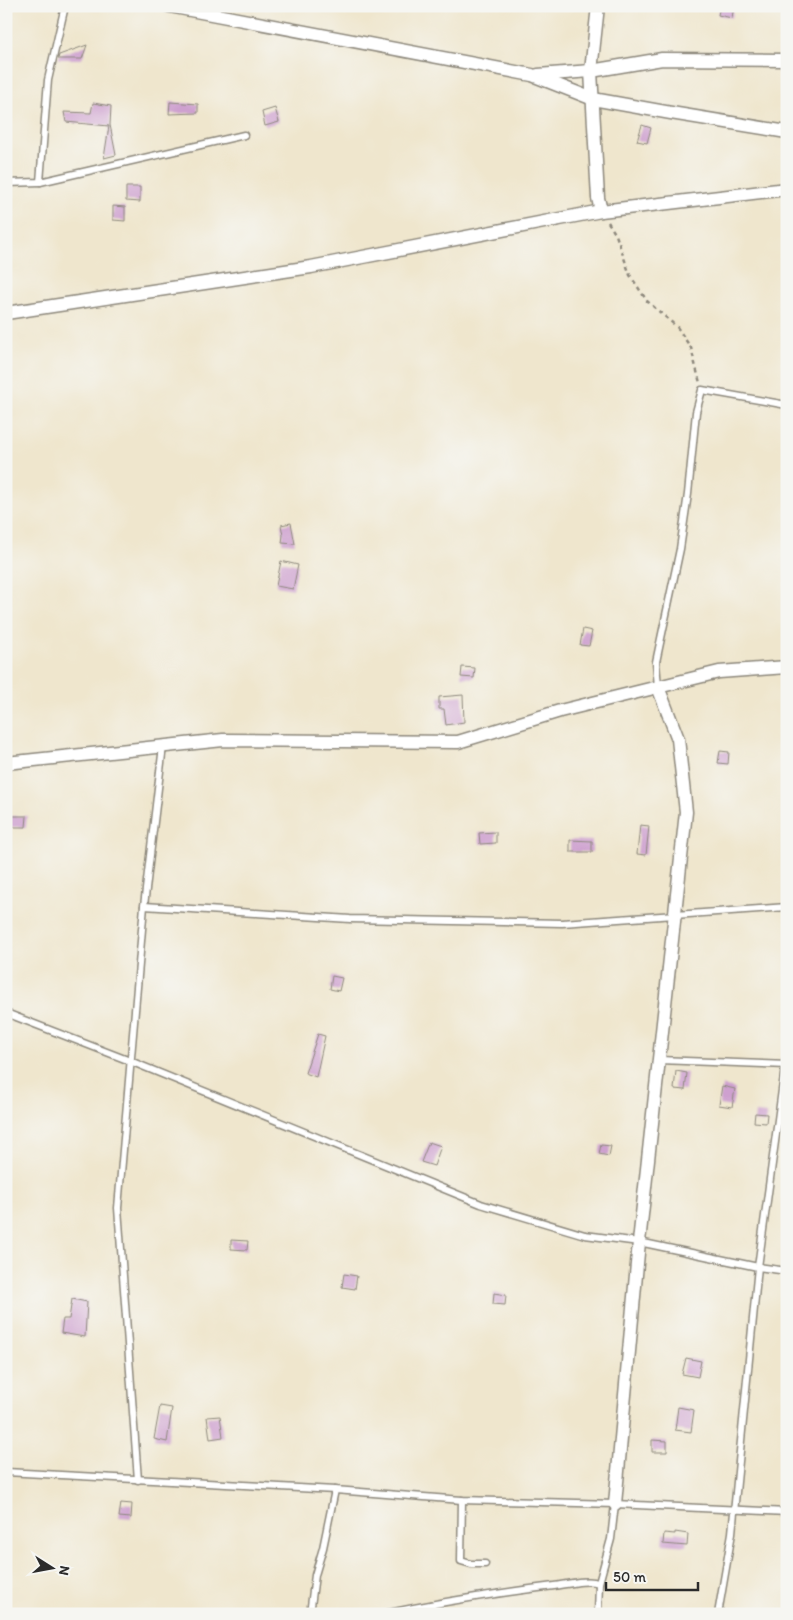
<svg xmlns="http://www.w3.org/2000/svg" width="793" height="1620" viewBox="0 0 793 1620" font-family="Itim,sans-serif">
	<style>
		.building { fill: #cea0cf }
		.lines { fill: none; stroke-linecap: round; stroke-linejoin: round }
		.lane-casing { stroke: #8d887c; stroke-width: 9 }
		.street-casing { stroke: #8d887c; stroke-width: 15 }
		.path { stroke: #8d887c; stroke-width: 2.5; stroke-dasharray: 4 4; stroke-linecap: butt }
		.lane { stroke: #fff; stroke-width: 6 }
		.street { stroke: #fff; stroke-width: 12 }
	</style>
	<rect width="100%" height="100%" fill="#f6f6f2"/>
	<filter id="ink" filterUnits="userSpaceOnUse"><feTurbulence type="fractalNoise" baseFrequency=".02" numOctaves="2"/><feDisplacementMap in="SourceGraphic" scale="10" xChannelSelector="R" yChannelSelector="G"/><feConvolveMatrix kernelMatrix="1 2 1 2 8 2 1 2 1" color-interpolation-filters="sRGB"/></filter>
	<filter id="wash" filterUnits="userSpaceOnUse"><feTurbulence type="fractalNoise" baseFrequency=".0096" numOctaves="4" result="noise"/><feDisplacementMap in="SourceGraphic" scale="20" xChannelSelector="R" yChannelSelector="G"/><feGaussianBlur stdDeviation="1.12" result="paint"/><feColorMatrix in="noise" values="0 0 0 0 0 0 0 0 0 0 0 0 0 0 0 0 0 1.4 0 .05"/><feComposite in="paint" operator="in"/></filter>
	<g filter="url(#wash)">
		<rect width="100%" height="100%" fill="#efe6cd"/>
		<g id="blocks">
			<g class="building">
				<path d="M720,6h14l-2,12 -14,-3z"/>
				<path d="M87,45l-5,14h-24l1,-4z"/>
				<path d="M170,102l28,2v9l-29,1z"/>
				<path d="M93,103l18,3 -1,19 6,30 -12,3 5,-32 -43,-4 -2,-10 27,1z"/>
				<path d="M275,108l4,14 -14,4 -3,-14z"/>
				<path d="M642,125l9,3 -4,15 -10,-2z"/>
				<path d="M126,187h14v15l-14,-1z"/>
				<path d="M113,206l12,1v14l-12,-1z"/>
				<path d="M291,523l4,21 -13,-1 1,-8 -2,-10z"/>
				<path d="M281,561l17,4 -5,24 -17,-3z"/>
				<path d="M583,629l9,2 -3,15 -9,-1z"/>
				<path d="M462,667l13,1 -1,10 -13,-1z"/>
				<path d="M463,695l1,27 -18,3 -2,-16h-5v-12z"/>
				<path d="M720,751l9,1 -1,12 -10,-1z"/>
				<path d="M11,816h16l-1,11h-15z"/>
				<path d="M640,825l9,1 -3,29 -9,-1z"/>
				<path d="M496,832v11l-16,1 -1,-11z"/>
				<path d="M570,840l22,1v11h-22z"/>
				<path d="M332,976l10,2 -3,13 -9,-2z"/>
				<path d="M318,1034l7,2 -9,41 -11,-4z"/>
				<path d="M676,1071l11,2 -2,17 -11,-1z"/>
				<path d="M722,1086l13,3 -3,18 -13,-2z"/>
				<path d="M755,1113l12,1 -1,9 -12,-1z"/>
				<path d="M429,1142l12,4 -7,20 -13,-4z"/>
				<path d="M601,1145l10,1 -2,10 -10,-2z"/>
				<path d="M231,1240l17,1 -1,9 -16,-1z"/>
				<path d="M344,1274l13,2 -2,13 -13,-2z"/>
				<path d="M494,1293l12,2 -1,10 -12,-1z"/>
				<path d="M72,1299l15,3 -2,35 -24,-4 2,-14h6z"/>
				<path d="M686,1358l15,3 -3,16 -16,-3z"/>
				<path d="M160,1406l12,2 -5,34 -13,-3z"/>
				<path d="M678,1407l16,3 -3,22 -16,-2z"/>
				<path d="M220,1416l3,21 -13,2 -3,-22z"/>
				<path d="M652,1440l15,1v11h-15z"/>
				<path d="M121,1503l11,1 -1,14 -12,-1z"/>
				<path d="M675,1532l13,2 -1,12 -24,-2 1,-11 11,1z"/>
			</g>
		</g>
	</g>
	<g filter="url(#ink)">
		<use href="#blocks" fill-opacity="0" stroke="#8d887c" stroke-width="1"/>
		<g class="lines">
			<defs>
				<g id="lane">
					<path d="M40,182l8,-102 17,-74"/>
					<path d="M6,183l34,-1 204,-47"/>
					<path d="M658,687l-2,-25 24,-113 8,-55 8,-82 6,-22 85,15"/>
					<path d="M144,906l206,13 212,4 225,-16"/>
					<path d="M6,1013l124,48 351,143 104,31 54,7 119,25 29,4"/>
					<path d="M659,1060l128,5"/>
					<path d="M6,1472l329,18 127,10 153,4 172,8"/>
					<path d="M138,1480l-20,-272 26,-302 19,-160"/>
					<path d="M462,1500l-1,61 10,3h14"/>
					<path d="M310,1614l5,-39 8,-27 12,-58"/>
					<path d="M384,1614c56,-12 113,-21 170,-28 14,-2 32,-7 45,-3"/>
					<path d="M598,1614l1,-31 12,-44 4,-35"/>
					<path d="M718,1614l14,-81 26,-266 29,-214"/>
				</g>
				<g id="street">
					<path d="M169,6l363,69 61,24 78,14 116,19"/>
					<path d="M598,6l-7,65 7,127 3,13"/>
					<path d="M538,75l53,-4 71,-12 125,1"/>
					<path d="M6,313l305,-46 290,-56 186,-22"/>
					<path d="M6,763l217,-23 235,2 102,-31 159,-39 68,-5"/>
					<path d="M615,1504l24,-262 47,-430 -8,-73 -20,-52"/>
				</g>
			</defs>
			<use href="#lane" class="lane-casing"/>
			<use href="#street" class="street-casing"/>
			<path class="path" d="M608,222l8,13 14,40 17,26 30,26 14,21 9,35"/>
			<use href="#lane" class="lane"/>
			<use href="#street" class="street"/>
		</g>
	</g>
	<rect width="793" height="1620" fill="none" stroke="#f6f6f2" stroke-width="25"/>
	<g transform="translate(52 1568) rotate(101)" stroke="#f6f6f2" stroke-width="4" paint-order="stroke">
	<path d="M0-4L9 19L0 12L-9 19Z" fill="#2b2b2b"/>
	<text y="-8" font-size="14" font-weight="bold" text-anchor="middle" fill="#2b2b2b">N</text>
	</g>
	<path d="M606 1582v8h92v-8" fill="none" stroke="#2b2b2b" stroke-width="2.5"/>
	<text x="613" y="1582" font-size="15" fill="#2b2b2b" stroke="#f6f6f2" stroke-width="4" paint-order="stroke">50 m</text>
</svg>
